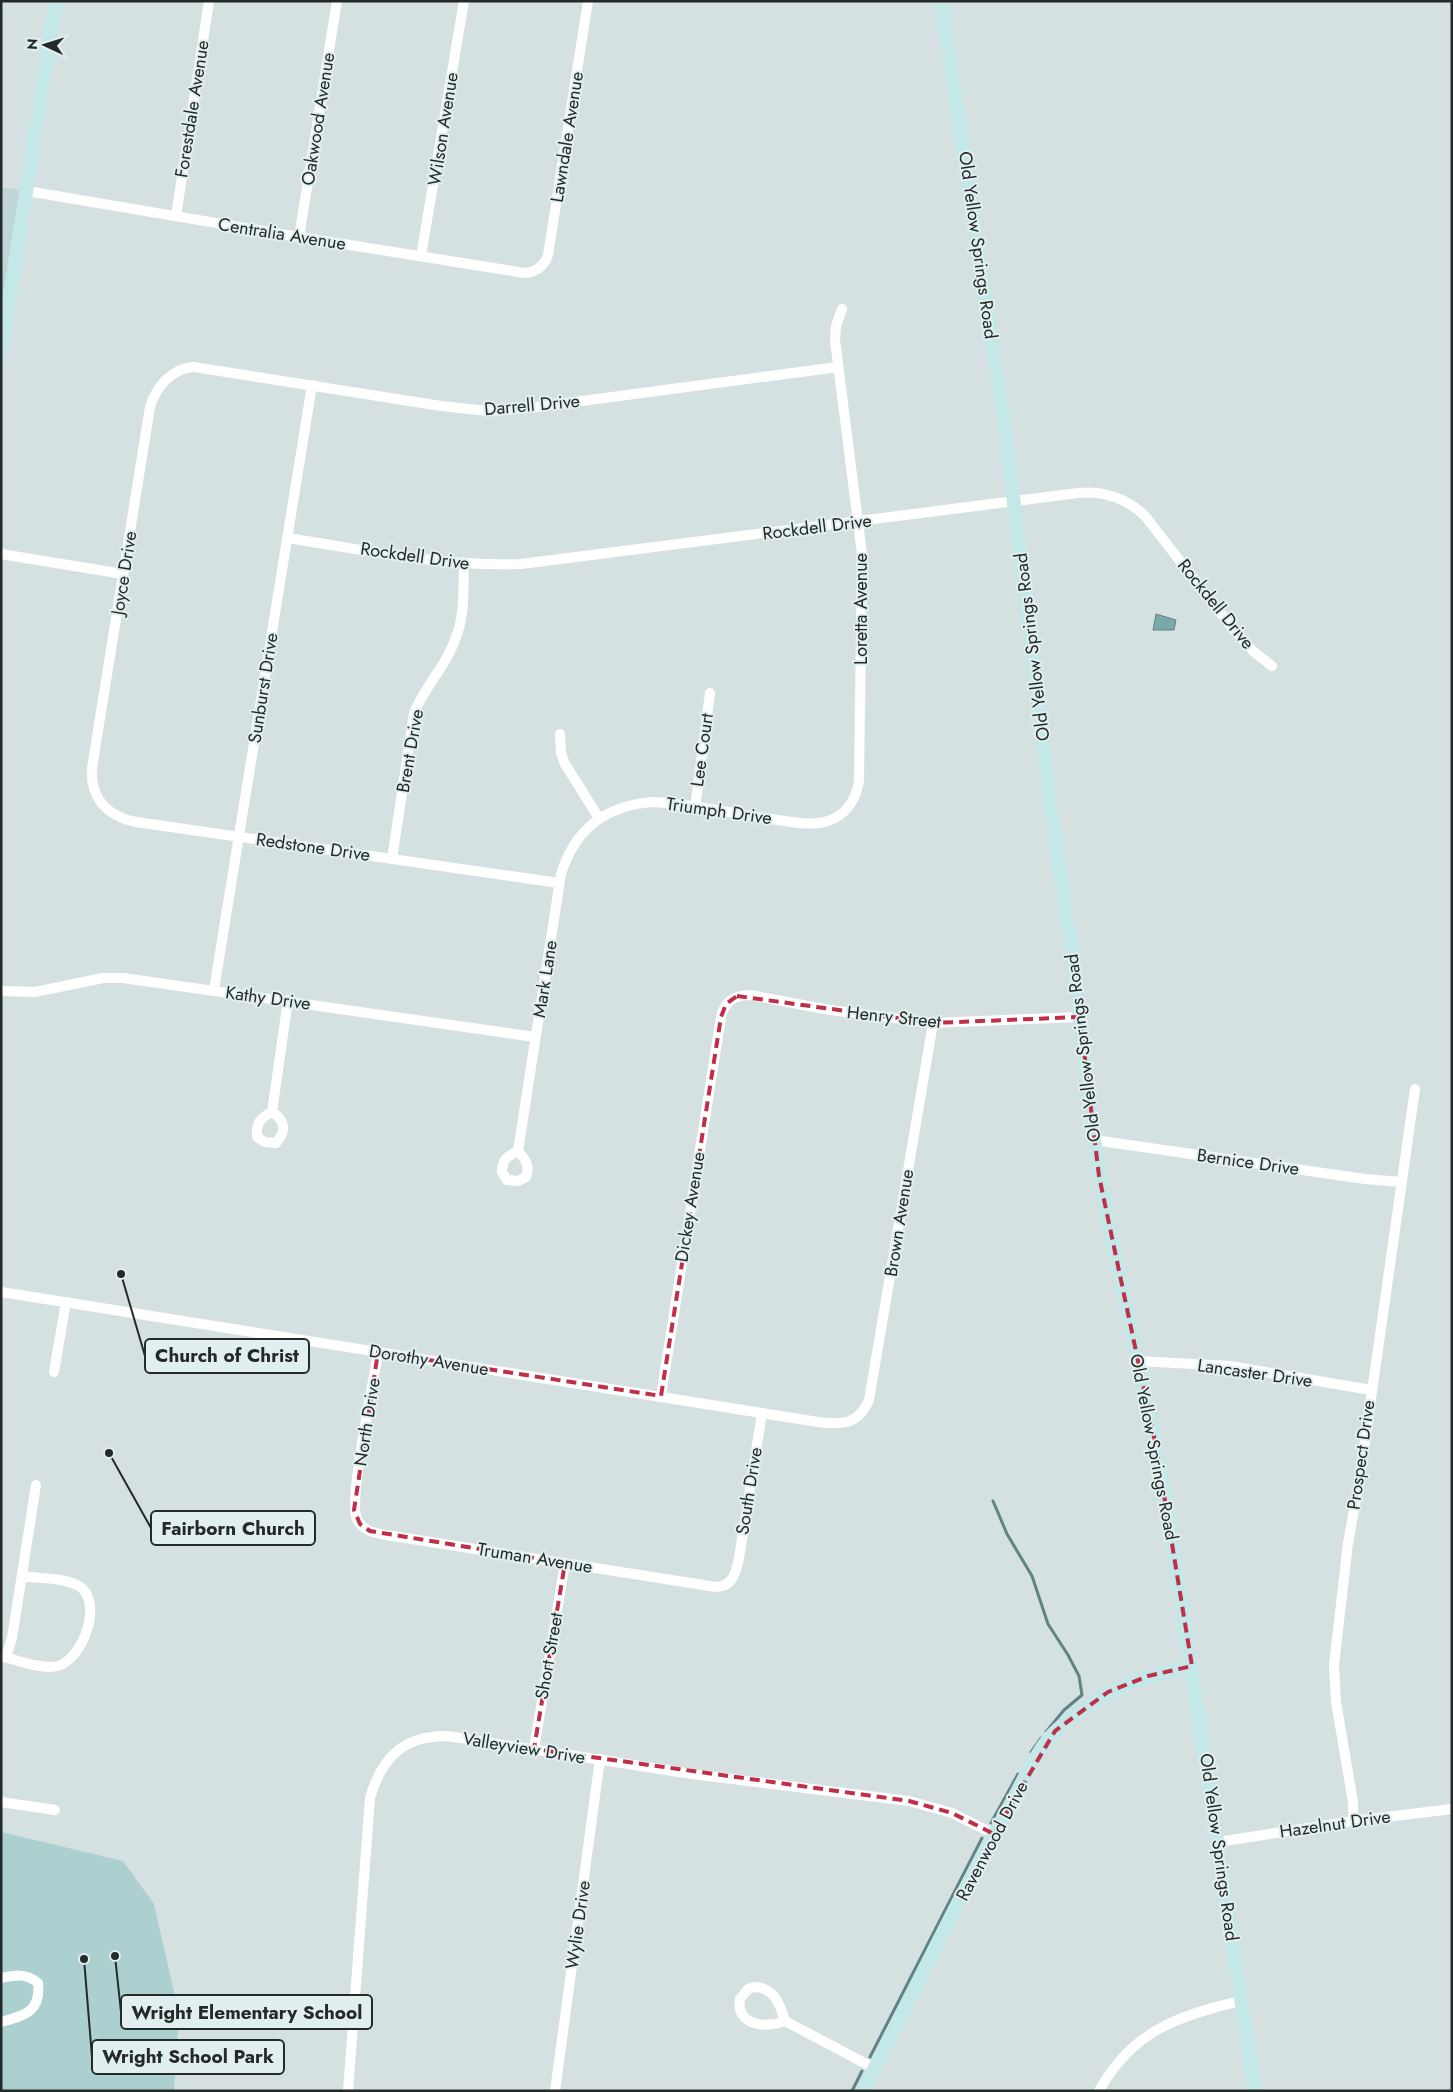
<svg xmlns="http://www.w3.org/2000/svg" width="1453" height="2092" viewBox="0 0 1453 2092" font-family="Jost,sans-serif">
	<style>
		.built { fill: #c0d6d6 }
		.green { fill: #accfcf }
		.water { fill: #7aa9aa; stroke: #608383 }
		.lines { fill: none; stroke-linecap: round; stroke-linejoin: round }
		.stream { stroke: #608383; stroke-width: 3 }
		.street { stroke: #fff; stroke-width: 10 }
		.secondary { stroke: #c4e8e8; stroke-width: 14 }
		.marked { fill: none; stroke: #bf2f47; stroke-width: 4; stroke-dasharray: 10 6; stroke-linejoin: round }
		.labels { text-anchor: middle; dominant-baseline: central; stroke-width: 4; stroke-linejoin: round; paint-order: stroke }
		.street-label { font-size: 18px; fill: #242929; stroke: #e2efef }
		.leader { fill: none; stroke: #242929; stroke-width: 2 }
		.callout-dot { fill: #242929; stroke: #e2efef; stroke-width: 2 }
		.callout { fill: #e2efef; stroke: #242929; stroke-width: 2 }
		.callout-label { font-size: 19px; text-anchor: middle; font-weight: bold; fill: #242929 }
	</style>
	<rect width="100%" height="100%" fill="#d5e1e1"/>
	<path class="built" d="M1,187l26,4 -26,161z"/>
	<path class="green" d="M1,1832l122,29 31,43 25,110 -5,77h-173z"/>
	<path class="water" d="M1156,614l20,6 -2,10h-21z"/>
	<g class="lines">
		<g class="stream">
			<path d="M993,1501l14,33 25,42 16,48 20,31 11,21 3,19 -18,15 -18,22"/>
			<path d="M1031,1752l10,-14"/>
			<path d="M991,1823l27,-49"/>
			<path d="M870,2057l112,-219"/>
			<path d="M852,2091l10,-20"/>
		</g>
		<g class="street">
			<path d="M27,191l254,43 244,39c12,-1 19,-7 23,-18l40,-254"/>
			<path d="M176,216l33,-215"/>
			<path d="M299,237l38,-236"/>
			<path d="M421,256l43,-255"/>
			<path d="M288,538c77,12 155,29 233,26l557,-71c25,-3 50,6 67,23l88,113 20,22 19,15"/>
			<path d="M1,554l122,20"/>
			<path d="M560,734l1,19 4,11 34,54"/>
			<path d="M695,808l15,-115"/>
			<path d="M392,859l22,-146c11,-27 33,-48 42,-76 9,-22 7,-49 8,-74"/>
			<path d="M559,883l-423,-61c-29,-6 -46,-24 -44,-54l58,-361c6,-20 22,-39 44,-40l247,39 47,5 41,-3 309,-41"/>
			<path d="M214,990l98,-605"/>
			<path d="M1,991l34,1 68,-14h20l412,59"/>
			<path d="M272,1112c13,8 15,19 4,31l-11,-1 -8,-5c-1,-14 3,-19 15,-25l16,-112"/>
			<path d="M1094,1140l271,39 37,3"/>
			<path d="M518,1151c8,9 12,15 8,26l-8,4 -11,-1 -5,-8c0,-12 5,-16 16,-21l43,-277c14,-45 44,-68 91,-72 39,2 79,11 118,17 18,2 40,8 58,2 18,-6 28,-21 31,-40l3,-227 -27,-214 1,-14 6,-17"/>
			<path d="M1,1292l817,130c24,3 40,3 51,-22l64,-377"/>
			<path d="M378,1352c-4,29 -30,148 -21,167 5,12 18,14 29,16l330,52c17,0 20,-15 23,-29l23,-145"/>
			<path d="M1138,1361l92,5 141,24"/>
			<path d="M54,1372l12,-70"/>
			<path d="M661,1396l60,-379c3,-15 14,-22 29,-22l80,15 103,13 147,-6"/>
			<path d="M1,1656c17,4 40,14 57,10 25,-7 46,-64 21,-80 -16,-9 -40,-7 -57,-10"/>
			<path d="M6,1657l6,-19 24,-153"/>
			<path d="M534,1749l31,-186"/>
			<path d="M1,1802l54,8"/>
			<path d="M1353,1821v-19l-17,-100 -2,-37 14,-122 11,-60 56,-394"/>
			<path d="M1218,1842l135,-21 99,-12"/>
			<path d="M1,1978c15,-3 25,-5 37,5 3,29 -13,32 -37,39"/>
			<path d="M754,1987c20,0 26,17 31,34 -19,8 -50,4 -45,-22l8,-10z"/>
			<path d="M785,2021l89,47"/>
			<path d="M348,2091l22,-293c12,-41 33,-62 77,-62l245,38 217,27 43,12 42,21"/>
			<path d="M555,2091l45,-332"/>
			<path d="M1099,2091c33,-60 80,-76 142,-90"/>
		</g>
		<g class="secondary">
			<path d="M941,1l63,420 47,389 21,142 22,188 12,72 50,234 10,57 89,588"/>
			<path d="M1,352l55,-351"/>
			<path d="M863,2091c49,-94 94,-191 146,-284 13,-23 28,-59 48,-77 41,-38 81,-53 135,-64"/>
		</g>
	</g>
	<path class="marked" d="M737,996l196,27 147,-6 19,159 57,270 36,220 -44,10 -40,16 -53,39 -61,103 -42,-21 -43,-12 -375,-52 31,-186 -195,-32 -10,-7 -6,-14 24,-158 283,44 60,-379 5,-13z"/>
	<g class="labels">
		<g class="street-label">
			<text transform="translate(192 109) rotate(-81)">Forestdale Avenue</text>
			<text transform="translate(318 119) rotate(-81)">Oakwood Avenue</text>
			<text transform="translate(443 129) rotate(-81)">Wilson Avenue</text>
			<text transform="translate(567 137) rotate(-81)">Lawndale Avenue</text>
			<text transform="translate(282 234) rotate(9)">Centralia Avenue</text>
			<text transform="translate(978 245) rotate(82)">Old Yellow Springs Road</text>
			<text transform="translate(532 405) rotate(-5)">Darrell Drive</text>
			<text transform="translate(817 527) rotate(-7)">Rockdell Drive</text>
			<text transform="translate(415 556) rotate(8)">Rockdell Drive</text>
			<text transform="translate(124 573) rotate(-81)">Joyce Drive</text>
			<text transform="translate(1216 604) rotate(51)">Rockdell Drive</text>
			<text transform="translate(861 609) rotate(-90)">Loretta Avenue</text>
			<text transform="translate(1032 647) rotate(-97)">Old Yellow Springs Road</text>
			<text transform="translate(263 688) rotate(-81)">Sunburst Drive</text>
			<text transform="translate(702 750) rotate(-82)">Lee Court</text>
			<text transform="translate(410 751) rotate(-80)">Brent Drive</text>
			<text transform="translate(719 811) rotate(8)">Triumph Drive</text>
			<text transform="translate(313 847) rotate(8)">Redstone Drive</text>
			<text transform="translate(545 979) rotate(-81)">Mark Lane</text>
			<text transform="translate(268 998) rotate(8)">Kathy Drive</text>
			<text transform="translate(894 1017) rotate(6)">Henry Street</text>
			<text transform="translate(1083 1048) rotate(-97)">Old Yellow Springs Road</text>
			<text transform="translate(1248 1162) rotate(8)">Bernice Drive</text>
			<text transform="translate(690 1207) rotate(-81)">Dickey Avenue</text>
			<text transform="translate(899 1223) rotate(-81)">Brown Avenue</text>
			<text transform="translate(429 1360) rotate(9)">Dorothy Avenue</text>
			<text transform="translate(1255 1373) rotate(8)">Lancaster Drive</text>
			<text transform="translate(367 1422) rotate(-81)">North Drive</text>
			<text transform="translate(1154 1447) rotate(79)">Old Yellow Springs Road</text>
			<text transform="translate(1361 1455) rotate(-82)">Prospect Drive</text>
			<text transform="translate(749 1491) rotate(-81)">South Drive</text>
			<text transform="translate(535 1558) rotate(9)">Truman Avenue</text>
			<text transform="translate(549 1656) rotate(-80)">Short Street</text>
			<text transform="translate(524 1748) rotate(9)">Valleyview Drive</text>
			<text transform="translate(1335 1824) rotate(-8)">Hazelnut Drive</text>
			<text transform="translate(992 1841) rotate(-62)">Ravenwood Drive</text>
			<text transform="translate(1219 1847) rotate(82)">Old Yellow Springs Road</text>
			<text transform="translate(578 1925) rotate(-82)">Wylie Drive</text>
		</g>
	</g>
	<path class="leader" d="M121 1274L145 1356M109 1453L151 1528M115 1956L121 2012M84 1959L92 2057"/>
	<g class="callout-dot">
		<circle cx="121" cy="1274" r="5"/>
		<circle cx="109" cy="1453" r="5"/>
		<circle cx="115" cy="1956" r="5"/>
		<circle cx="84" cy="1959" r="5"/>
	</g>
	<g class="callout">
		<rect x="145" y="1339" width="164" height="34" rx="5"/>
		<rect x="151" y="1511" width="164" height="34" rx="5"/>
		<rect x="121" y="1995" width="251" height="34" rx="5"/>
		<rect x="92" y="2040" width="192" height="34" rx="5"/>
	</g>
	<g class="callout-label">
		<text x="227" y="1362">Church of Christ</text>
		<text x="233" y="1535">Fairborn Church</text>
		<text x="247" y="2019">Wright Elementary School</text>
		<text x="188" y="2063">Wright School Park</text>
	</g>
	<rect width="1453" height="2092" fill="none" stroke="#242929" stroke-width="5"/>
	<g transform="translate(45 45) rotate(274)" stroke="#e2efef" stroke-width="4" paint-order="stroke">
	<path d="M0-4L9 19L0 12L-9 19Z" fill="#242929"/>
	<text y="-8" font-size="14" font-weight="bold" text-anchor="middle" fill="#242929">N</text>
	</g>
</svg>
